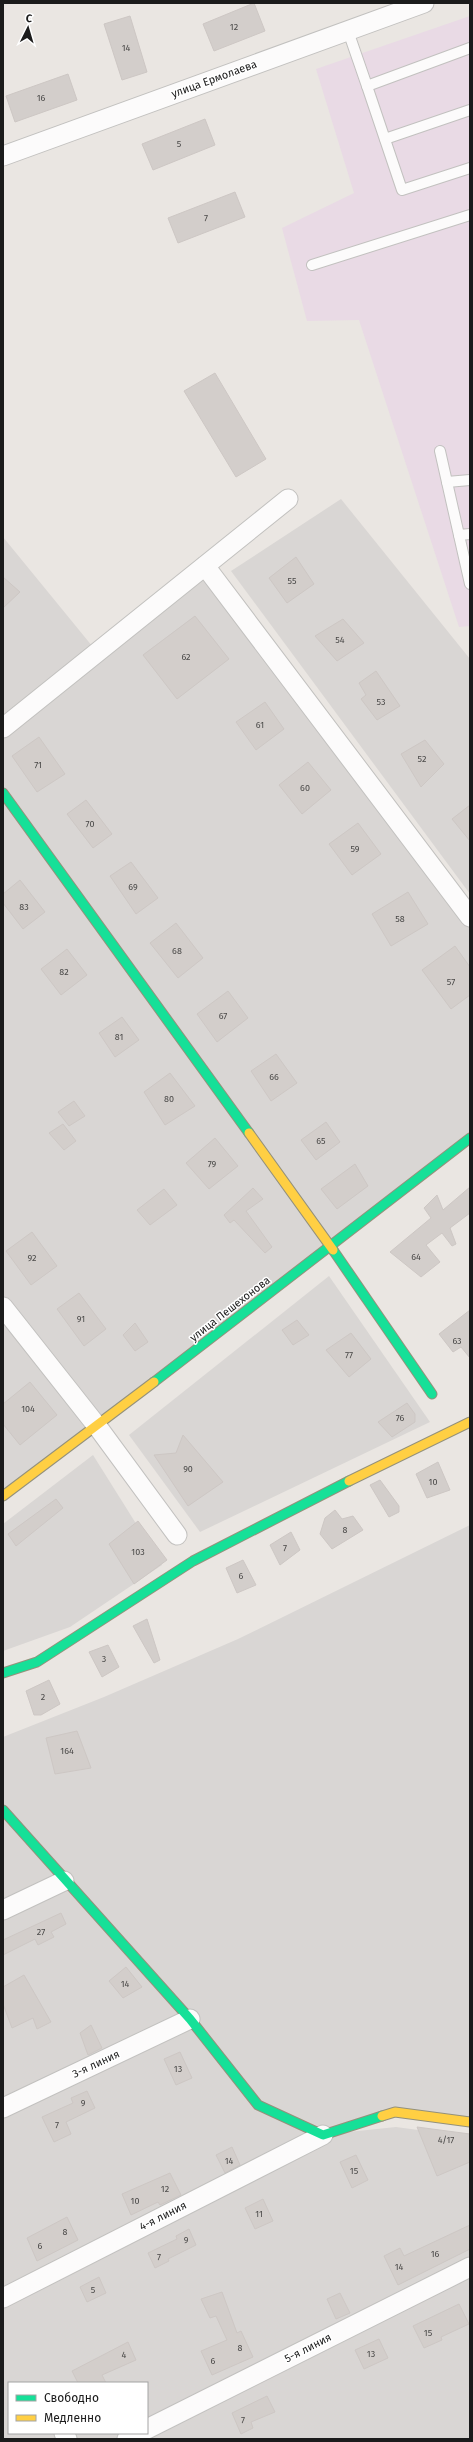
<svg xmlns="http://www.w3.org/2000/svg" width="473" height="2442" viewBox="0 0 473 2442" font-family="'Fira Sans',sans-serif">
	<style>
		.residential { fill: #d9d6d4; fill-rule: evenodd }
		.industrial { fill: #e9dae5 }
		.building { fill: #d3cecb; stroke: #cdc7c4 }
		.lines { fill: none; stroke-linecap: round; stroke-linejoin: round }
		.lane-casing { stroke: #c2c1bf; stroke-width: 12 }
		.street-casing { stroke: #c2c1bf; stroke-width: 21 }
		.fast-casing { stroke: #94917b; stroke-width: 11 }
		.slow-casing { stroke: #94917b; stroke-width: 11 }
		.lane { stroke: #fcfbfb; stroke-width: 10 }
		.street { stroke: #fcfbfb; stroke-width: 19 }
		.fast { stroke: #16e098; stroke-width: 9 }
		.slow { stroke: #ffcf43; stroke-width: 9 }
		.labels { text-anchor: middle; dominant-baseline: central; stroke-width: 3; stroke-linejoin: round; paint-order: stroke }
		.number-label { font-size: 9px; fill: #4a4948 }
		.street-label { font-size: 11px; fill: #1b1b1b; stroke: #fff }
	</style>
	<rect width="100%" height="100%" fill="#eae6e2"/>
	<g class="residential">
		<path d="M341,499l129,160v235l-239,-323z"/>
		<path d="M3,537l94,115 108,-86 265,351v221l-467,355z"/>
		<path d="M329,1276l101,146 -230,110 -71,-97z"/>
		<path d="M93,1455l69,110 -92,62 -67,24v-127z"/>
		<path d="M470,1525v597l-75,-10 -66,22 67,-7 74,10v302h-467v-702l101,-40 134,-58zM9,2383h138v50h-138z"/>
	</g>
	<path class="industrial" d="M470,16v610l-11,1 -100,-307 -52,1 -25,-93 72,-35 -38,-124z"/>
	<g class="building">
		<path d="M254,3l11,28 -51,20 -11,-27z"/>
		<path d="M130,16l17,56 -25,8 -18,-56z"/>
		<path d="M68,74l9,26 -62,22 -9,-26z"/>
		<path d="M205,119l10,26 -62,25 -11,-26z"/>
		<path d="M235,192l10,25 -67,26 -10,-25z"/>
		<path d="M215,373l51,86 -30,18 -52,-86z"/>
		<path d="M296,557l18,27 -27,19 -18,-25z"/>
		<path d="M3,577l17,15 -17,16z"/>
		<path d="M195,616l34,43 -52,40 -34,-44z"/>
		<path d="M343,619l21,24 -27,18 -22,-25z"/>
		<path d="M376,671l24,35 -23,14 -16,-21 5,-4 -7,-12z"/>
		<path d="M265,702l19,27 -28,21 -20,-28z"/>
		<path d="M39,737l26,37 -28,18 -25,-36z"/>
		<path d="M425,740l19,24 -23,23 -20,-33z"/>
		<path d="M308,762l23,28 -29,24 -23,-29z"/>
		<path d="M86,800l26,34 -19,14 -26,-34z"/>
		<path d="M470,805v36l-18,-22z"/>
		<path d="M358,823l23,31 -29,21 -23,-31z"/>
		<path d="M131,862l27,36 -22,16 -26,-38z"/>
		<path d="M20,880l25,32 -22,17 -20,-26v-9z"/>
		<path d="M408,892l20,32 -37,22 -19,-32z"/>
		<path d="M176,923l27,35 -25,20 -28,-35z"/>
		<path d="M455,946l15,21v28l-19,14 -29,-39z"/>
		<path d="M67,949l20,26 -26,20 -20,-26z"/>
		<path d="M228,991l20,27 -31,24 -20,-28z"/>
		<path d="M122,1017l17,23 -24,17 -16,-24z"/>
		<path d="M276,1054l21,29 -26,18 -20,-30z"/>
		<path d="M170,1073l25,33 -30,19 -21,-33z"/>
		<path d="M74,1101l11,15 -16,10 -11,-14z"/>
		<path d="M326,1122l14,20 -24,18 -15,-20z"/>
		<path d="M63,1124l13,17 -12,9 -15,-17z"/>
		<path d="M215,1138l23,28 -29,23 -23,-26z"/>
		<path d="M355,1164l13,22 -31,23 -16,-20z"/>
		<path d="M470,1187v26l-20,15 6,16 -4,2 -10,-13 -16,12 14,17 -19,15 -31,-25 41,-34 -7,-10 13,-13 6,15z"/>
		<path d="M253,1188l10,11 -17,12 26,36 -7,6 -31,-33 -4,3 -6,-8z"/>
		<path d="M164,1189l13,16 -27,20 -13,-15z"/>
		<path d="M32,1232l25,34 -26,19 -25,-34z"/>
		<path d="M79,1293l27,36 -22,17 -27,-37z"/>
		<path d="M470,1310v48l-9,-11 -8,5 -14,-18z"/>
		<path d="M297,1320l12,15 -16,10 -11,-15z"/>
		<path d="M135,1323l13,19 -13,9 -12,-16z"/>
		<path d="M351,1333l20,26 -22,18 -23,-27z"/>
		<path d="M30,1382l27,33 -37,30 -17,-21v-20z"/>
		<path d="M407,1403l8,11v8l-23,15 -14,-15z"/>
		<path d="M183,1435l40,47 -35,24 -34,-51 22,-2z"/>
		<path d="M438,1462l12,28 -23,8 -11,-24z"/>
		<path d="M380,1480l19,26v6l-10,5 -19,-32z"/>
		<path d="M56,1499l7,9 -47,38 -8,-12z"/>
		<path d="M335,1510l7,9 11,-3 10,14 -31,19 -12,-15 5,-16z"/>
		<path d="M138,1521l29,39 -33,24 -25,-40z"/>
		<path d="M291,1532l9,18 -20,15 -10,-20z"/>
		<path d="M243,1560l13,25 -19,8 -11,-25z"/>
		<path d="M147,1619l13,41 -6,3 -21,-37z"/>
		<path d="M108,1645l11,22 -17,10 -13,-25z"/>
		<path d="M49,1680l11,24 -19,11h-7l-8,-24z"/>
		<path d="M77,1731l14,37 -36,6 -9,-36z"/>
		<path d="M61,1913l5,11 -15,8 3,5 -16,8 -3,-6 -32,16v-15z"/>
		<path d="M126,1967l16,20 -19,11 -14,-17z"/>
		<path d="M24,1975l27,47 -14,7 -4,-11 -21,10 -9,-24v-17z"/>
		<path d="M91,2025l11,23 -14,7 -8,-22z"/>
		<path d="M180,2052l12,26 -16,7 -12,-26z"/>
		<path d="M87,2091l8,17 -29,14 5,12 -17,8 -12,-25 31,-14 -2,-5z"/>
		<path d="M417,2127l53,7v28l-33,14z"/>
		<path d="M232,2147l8,18 -15,8 -9,-18z"/>
		<path d="M356,2155l12,25 -16,8 -12,-26z"/>
		<path d="M170,2173l11,22 -21,10 -2,-3 -27,13 -9,-21z"/>
		<path d="M263,2199l10,22 -18,8 -10,-21z"/>
		<path d="M67,2217l11,23 -41,21 -10,-23z"/>
		<path d="M470,2225v24l-72,36 -14,-29 16,-8 4,8z"/>
		<path d="M189,2229l7,16 -28,14 1,2 -14,7 -7,-15 29,-14 -1,-3z"/>
		<path d="M99,2277l7,16 -19,9 -7,-15z"/>
		<path d="M222,2292l15,41 4,-2 12,26 -41,18 -11,-24 26,-11 -11,-24 -6,2 -9,-19z"/>
		<path d="M340,2293l10,20 -14,6 -9,-20z"/>
		<path d="M459,2304l10,20 -28,13 1,3 -18,8 -11,-22z"/>
		<path d="M379,2339l9,19 -24,11 -9,-19z"/>
		<path d="M128,2342l8,18 -34,15 4,8h-28l-6,-12z"/>
		<path d="M267,2396l8,16 -24,10 2,6 -12,6 -9,-21z"/>
	</g>
	<g class="lines">
		<defs>
			<g id="lane">
				<path d="M348,31l19,55"/>
				<path d="M470,48l-103,38 35,104 68,-22"/>
				<path d="M385,139l85,-29"/>
				<path d="M312,265l158,-50"/>
				<path d="M440,451l30,133"/>
				<path d="M447,482l23,-2"/>
				<path d="M459,535l11,-1"/>
			</g>
			<g id="street">
				<path d="M3,156l421,-153"/>
				<path d="M205,566l265,351"/>
				<path d="M3,728l285,-229"/>
				<path d="M3,1307l94,119 80,109"/>
				<path d="M3,1910l61,-29"/>
				<path d="M3,2108l187,-89"/>
				<path d="M3,2298l320,-163"/>
				<path d="M147,2429l323,-162"/>
				<path d="M64,2433l3,6"/>
				<path d="M127,2439l12,-6"/>
			</g>
			<g id="fast">
				<path d="M3,793l246,340"/>
				<path d="M333,1250l99,144"/>
				<path d="M154,1382l316,-244"/>
				<path d="M3,1673l34,-11 156,-101 156,-80"/>
				<path d="M3,1810l187,209 68,86 65,30 59,-19"/>
			</g>
			<g id="slow">
				<path d="M249,1133l84,117"/>
				<path d="M349,1481l121,-59"/>
				<path d="M3,1496l151,-114"/>
				<path d="M382,2116l13,-4 75,10"/>
			</g>
		</defs>
		<use href="#lane" class="lane-casing"/>
		<use href="#street" class="street-casing"/>
		<use href="#fast" class="fast-casing"/>
		<use href="#slow" class="slow-casing"/>
		<use href="#lane" class="lane"/>
		<use href="#street" class="street"/>
		<use href="#fast" class="fast"/>
		<use href="#slow" class="slow"/>
	</g>
	<g class="labels">
		<g class="number-label">
			<text x="234" y="27">12</text>
			<text x="126" y="48">14</text>
			<text x="41" y="98">16</text>
			<text x="179" y="144">5</text>
			<text x="206" y="218">7</text>
			<text x="292" y="581">55</text>
			<text x="340" y="640">54</text>
			<text x="186" y="657">62</text>
			<text x="381" y="702">53</text>
			<text x="260" y="725">61</text>
			<text x="422" y="759">52</text>
			<text x="38" y="765">71</text>
			<text x="305" y="788">60</text>
			<text x="90" y="824">70</text>
			<text x="355" y="849">59</text>
			<text x="133" y="887">69</text>
			<text x="24" y="907">83</text>
			<text x="400" y="919">58</text>
			<text x="177" y="951">68</text>
			<text x="64" y="972">82</text>
			<text x="451" y="982">57</text>
			<text x="223" y="1016">67</text>
			<text x="119" y="1037">81</text>
			<text x="274" y="1077">66</text>
			<text x="169" y="1099">80</text>
			<text x="321" y="1141">65</text>
			<text x="212" y="1164">79</text>
			<text x="416" y="1257">64</text>
			<text x="32" y="1258">92</text>
			<text x="81" y="1319">91</text>
			<text x="457" y="1341">63</text>
			<text x="349" y="1355">77</text>
			<text x="28" y="1409">104</text>
			<text x="400" y="1418">76</text>
			<text x="188" y="1469">90</text>
			<text x="433" y="1482">10</text>
			<text x="345" y="1530">8</text>
			<text x="285" y="1548">7</text>
			<text x="138" y="1552">103</text>
			<text x="241" y="1576">6</text>
			<text x="104" y="1659">3</text>
			<text x="43" y="1697">2</text>
			<text x="67" y="1751">164</text>
			<text x="41" y="1932">27</text>
			<text x="125" y="1984">14</text>
			<text x="178" y="2069">13</text>
			<text x="83" y="2103">9</text>
			<text x="57" y="2125">7</text>
			<text x="446" y="2140">4/17</text>
			<text x="229" y="2161">14</text>
			<text x="354" y="2171">15</text>
			<text x="165" y="2189">12</text>
			<text x="135" y="2201">10</text>
			<text x="259" y="2214">11</text>
			<text x="65" y="2232">8</text>
			<text x="186" y="2240">9</text>
			<text x="40" y="2246">6</text>
			<text x="435" y="2254">16</text>
			<text x="159" y="2257">7</text>
			<text x="399" y="2267">14</text>
			<text x="93" y="2290">5</text>
			<text x="428" y="2333">15</text>
			<text x="240" y="2348">8</text>
			<text x="371" y="2354">13</text>
			<text x="124" y="2355">4</text>
			<text x="213" y="2361">6</text>
			<text x="243" y="2420">7</text>
		</g>
		<g class="street-label">
			<text transform="translate(214 79) rotate(-20)">улица Ермолаева</text>
			<text transform="translate(230 1309) rotate(-38)">улица Пешехонова</text>
			<text transform="translate(96 2064) rotate(-25)">3-я линия</text>
			<text transform="translate(163 2216) rotate(-27)">4-я линия</text>
			<text transform="translate(308 2348) rotate(-27)">5-я линия</text>
		</g>
	</g>
	<rect width="473" height="2442" fill="none" stroke="#1b1b1b" stroke-width="8"/>
	<rect x="8" y="2382" width="140" height="52" fill="#ffffff" stroke="#a4a4a4"/>
	<rect x="16" y="2395" width="20" height="6" fill="#16e098" stroke="#a4a4a4"/>
	<text x="44" y="2402" font-size="12" fill="#1b1b1b">Свободно</text>
	<rect x="16" y="2415" width="20" height="6" fill="#ffcf43" stroke="#a4a4a4"/>
	<text x="44" y="2422" font-size="12" fill="#1b1b1b">Медленно</text>
	<g transform="translate(28 28) rotate(5)" stroke="#ffffff" stroke-width="3" paint-order="stroke">
	<path d="M0-3L7 15L0 10L-7 15Z" fill="#1b1b1b"/>
	<text y="-6" font-size="11" font-weight="bold" text-anchor="middle" fill="#1b1b1b">С</text>
	</g>
</svg>
